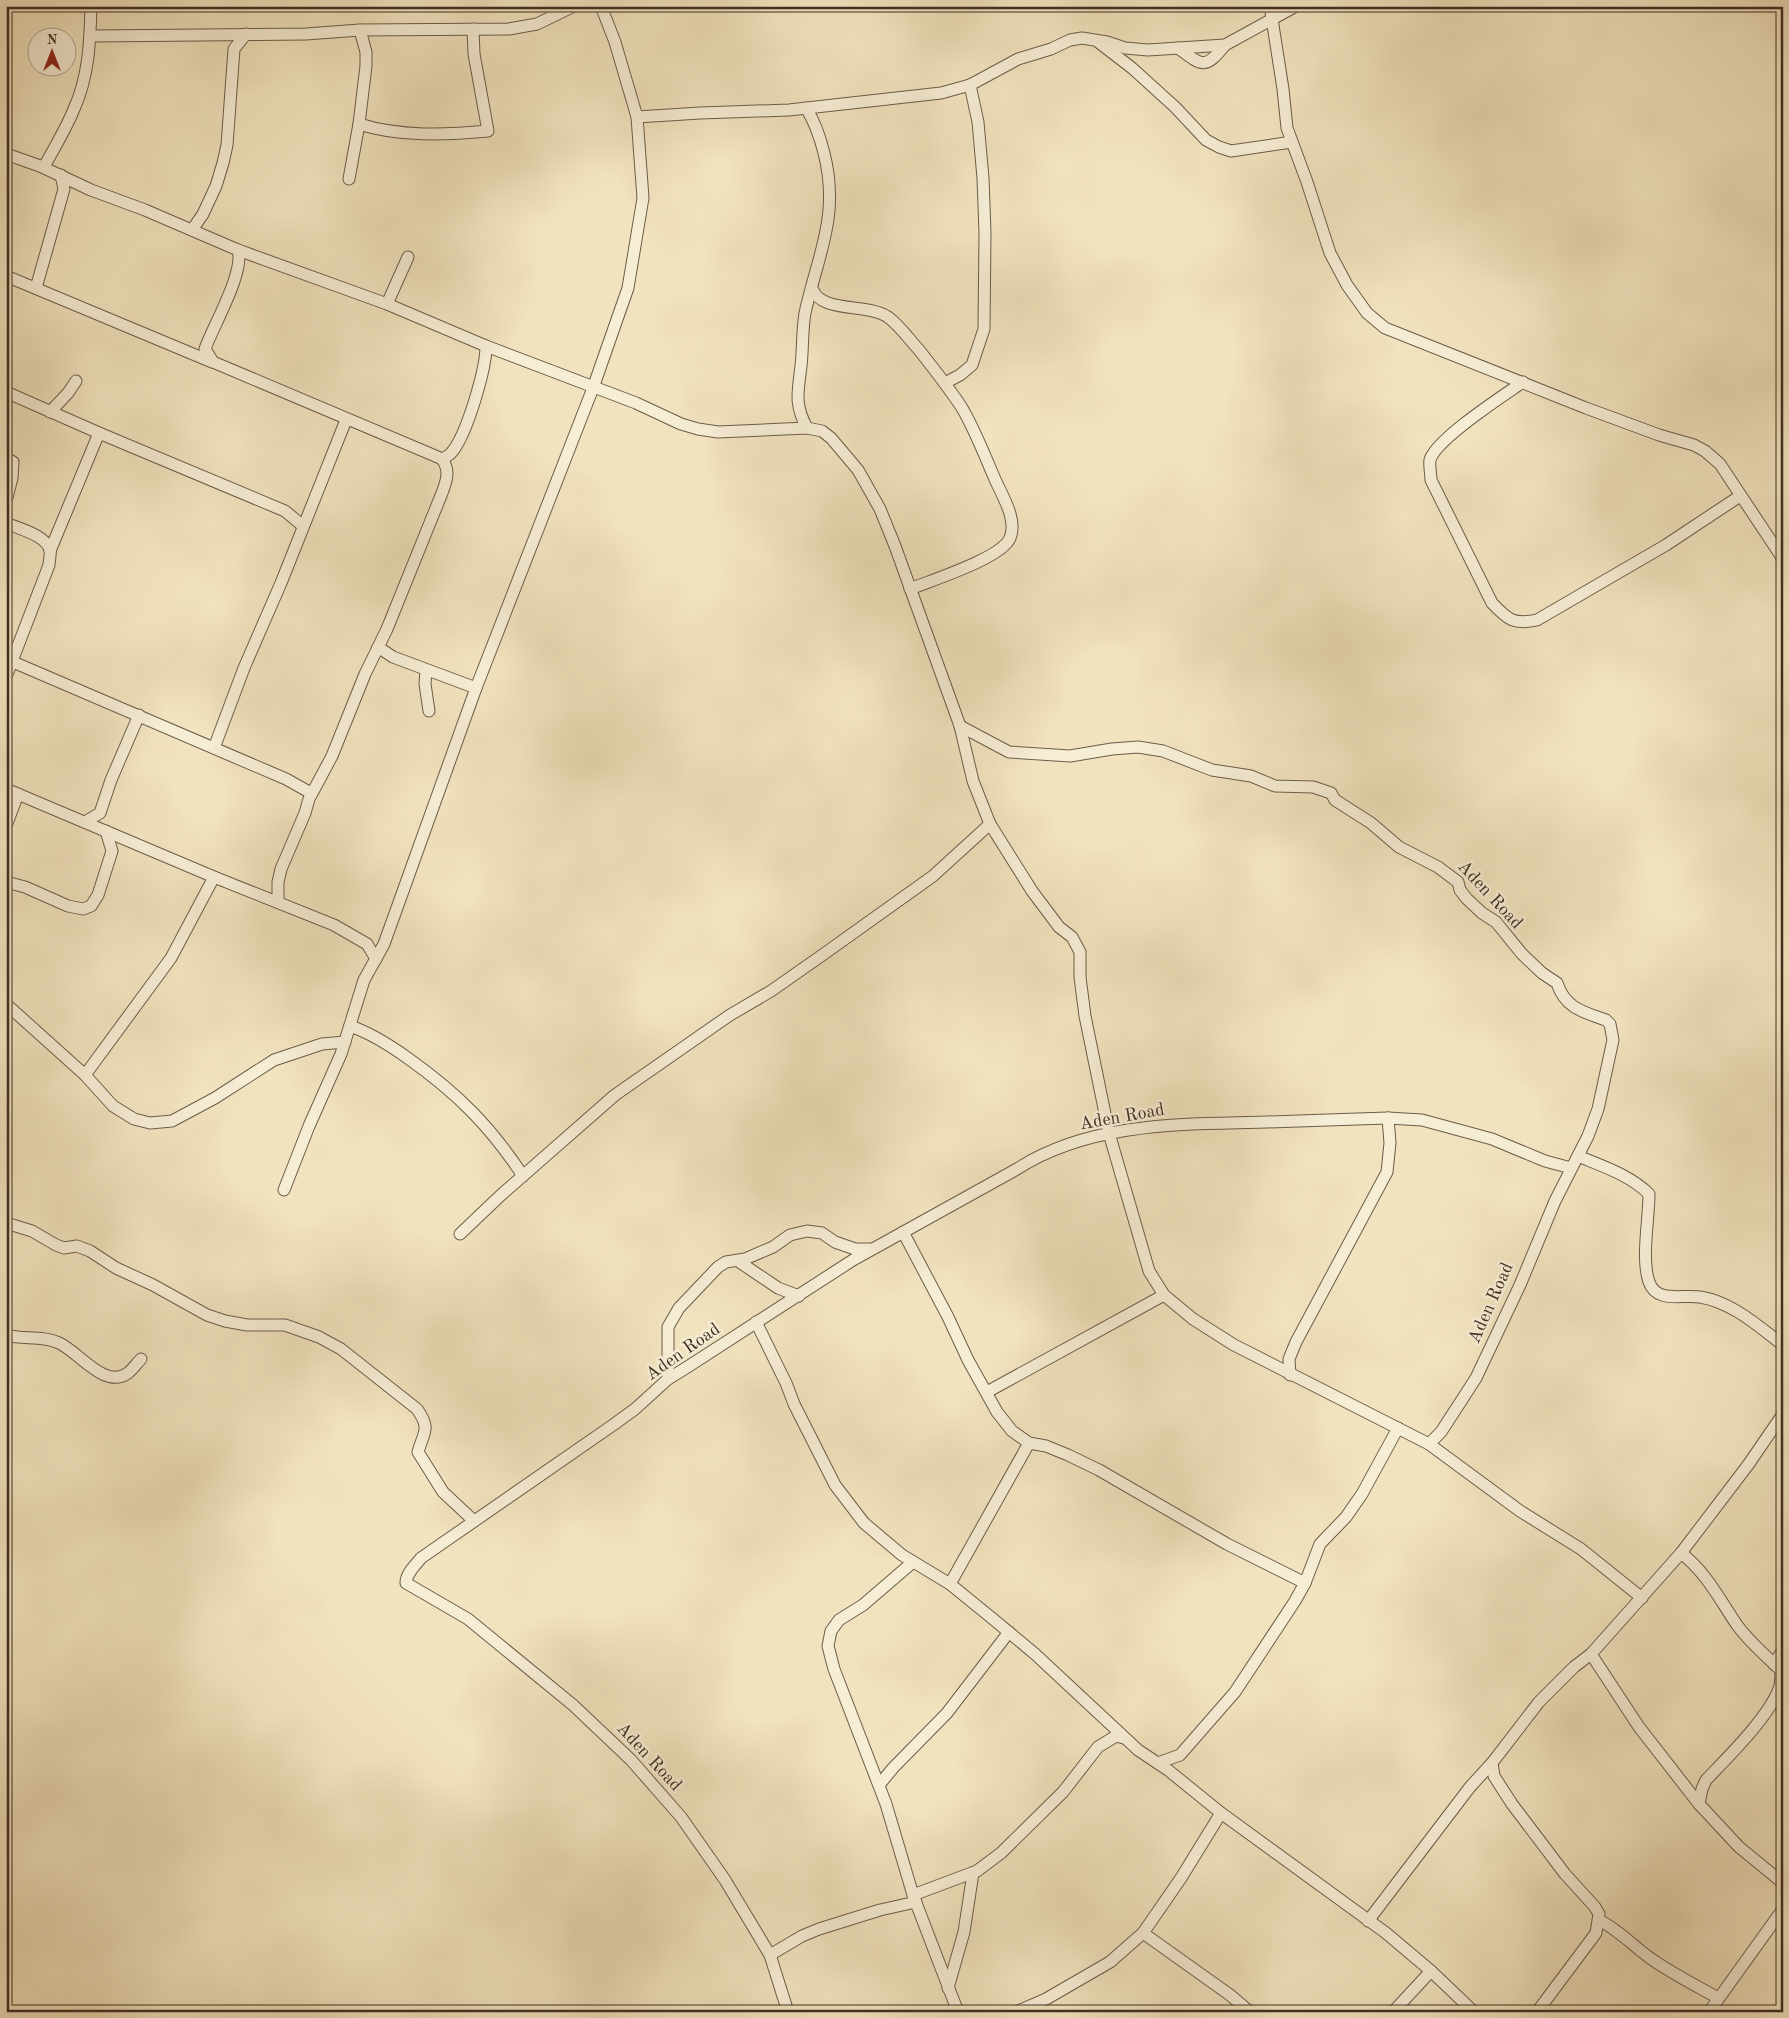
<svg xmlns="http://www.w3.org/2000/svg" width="1789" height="2018" viewBox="0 0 1789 2018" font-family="'Old Standard TT',serif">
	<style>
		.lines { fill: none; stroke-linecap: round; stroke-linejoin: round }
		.street-casing { stroke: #6c5c4a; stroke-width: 13 }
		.street { stroke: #f6edd5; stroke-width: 11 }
		.labels { text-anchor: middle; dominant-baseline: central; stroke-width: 5; stroke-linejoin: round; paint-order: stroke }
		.street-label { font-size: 18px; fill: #3f2f23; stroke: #f6edd5 }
	</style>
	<rect width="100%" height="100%" fill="#f1e3be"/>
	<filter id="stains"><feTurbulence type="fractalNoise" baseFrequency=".004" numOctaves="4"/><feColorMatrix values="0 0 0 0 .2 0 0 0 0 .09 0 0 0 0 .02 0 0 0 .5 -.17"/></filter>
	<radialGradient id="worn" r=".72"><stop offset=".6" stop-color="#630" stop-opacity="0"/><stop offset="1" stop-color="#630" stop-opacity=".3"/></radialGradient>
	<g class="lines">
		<defs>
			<g id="street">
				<path d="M1270,6l13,83 4,39 20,54 23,71 17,32 20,28 18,15 201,80 73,27 35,10 11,6 15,13 63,95"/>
				<path d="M90,36l216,-2 54,-4 149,-1 28,-5 37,-18"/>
				<path d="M1097,41l35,27 43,39 31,33 13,7 12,4 61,-9"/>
				<path d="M1178,48c24,18 27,22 47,-3"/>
				<path d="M806,108c9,14 14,29 18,45 16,63 -6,101 -19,160 -3,17 -2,36 -4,53 -3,26 -7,38 6,62"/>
				<path d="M637,117l63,-4 89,-3 152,-17 29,-8 48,-26 33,-10 19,-9 12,-2 25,4 18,6 23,2 77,-5 71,-39"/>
				<path d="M359,124c41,13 87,11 129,7l-14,-77 -1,-25"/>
				<path d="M6,154l34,12 51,24 54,20 93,40 149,54 99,42 150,57 45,21 17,5 20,3 89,-4 15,3 9,7 27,32 22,39 15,37 65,180 13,55 17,43 42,67 27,36 13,10 8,15v25l5,39 24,117 40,138 15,24 29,24 41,26 195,99 91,67 61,38 61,49"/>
				<path d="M44,167c10,-19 22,-38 30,-58 15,-33 16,-68 17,-103"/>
				<path d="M349,179l10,-55 7,-58v-14l-6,-22"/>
				<path d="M192,230l11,-16 13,-28 7,-23 4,-18 7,-96 12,-15"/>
				<path d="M238,250c7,22 -25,76 -33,99l8,13 220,93 9,4c4,-2 8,-4 10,-7 15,-18 34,-83 34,-106"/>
				<path d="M6,276l206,86"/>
				<path d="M36,288l28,-99 -3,-14"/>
				<path d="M813,290c9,23 54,13 75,27 12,9 21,22 31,33 15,19 30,38 43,58 13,22 22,46 32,69 7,17 24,42 16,61 -8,20 -78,42 -100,51"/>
				<path d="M387,304l21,-47"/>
				<path d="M1523,382c-20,14 -87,57 -93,78 -1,6 1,14 1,20l61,123c16,17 22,22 45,17l129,-75 74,-49"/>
				<path d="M945,383l15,-8 12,-10 12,-36 1,-96 -2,-55 -5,-56 -8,-37"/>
				<path d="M6,392l93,41 186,78 18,15"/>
				<path d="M50,412l18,-19 8,-12"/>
				<path d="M6,458l7,4 -1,16 -6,23"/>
				<path d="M6,523c13,6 40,12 44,27 1,4 -1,11 -1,15l-43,112"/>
				<path d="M50,551l49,-118"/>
				<path d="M378,647l15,10 83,31"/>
				<path d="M6,659l280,120 25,14"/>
				<path d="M426,670l-1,14 4,27"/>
				<path d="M960,726l49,26 61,4 42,-7 26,-2 25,4 49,19 39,6 24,10 38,1 18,6 4,7 36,23 28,24 39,20 20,15 2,8 7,9 15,14 14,9 26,32 20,19 15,10c8,25 26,29 49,37l4,4 3,16 -15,69 -10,27 -33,65 -35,84 -44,93 -35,54 -12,12"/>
				<path d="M214,748l30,-80 37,-85 65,-163"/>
				<path d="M6,789l208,88 120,48 33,19 9,15"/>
				<path d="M85,822l15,-9 11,-33 28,-65"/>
				<path d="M6,826l12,-32"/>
				<path d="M6,882l19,5 43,19 15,3 8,-3 7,-11 14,-44 -6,-20"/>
				<path d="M278,902v-20l3,-13 24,-56 4,-14 23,-43 33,-82 22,-45 55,-136c5,-13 8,-23 0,-34"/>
				<path d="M6,1004l79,71 28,31 21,13 16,4 22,-2 43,-23 59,-38 48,-16 23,-2"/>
				<path d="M350,1026c21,7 41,20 59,33 48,34 82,68 114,117"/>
				<path d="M85,1075l86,-117 43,-81"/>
				<path d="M1578,1156c24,10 52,19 71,38 0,25 -8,65 0,88 8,22 34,12 51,15 32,5 58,29 83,48"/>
				<path d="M284,1190l25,-64 32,-72 23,-74 20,-36 92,-256 117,-300 35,-100 15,-90 -6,-81 -22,-75 -14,-36"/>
				<path d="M6,1223l26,8 24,14 8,3 13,-2 13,5 26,17 37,17 54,30 18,6 22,4h38l34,12 22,12 76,60c14,20 7,22 1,43l25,40 31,29"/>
				<path d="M903,1232l45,85 20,43 29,52 15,19 17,12 17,3 22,9 31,15 128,74 78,39"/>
				<path d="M460,1234l41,-39 114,-100 115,-80 41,-24 50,-35 112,-80 57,-52"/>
				<path d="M738,1261l40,27 21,8"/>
				<path d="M756,1322l30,61 8,21 41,81 29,38 38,32 48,29 43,35 42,35 103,96 30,20 53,43 165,120 45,38 43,41"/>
				<path d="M6,1335c17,5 36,0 53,8 20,9 46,47 69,30 5,-4 9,-10 13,-14"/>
				<path d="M1290,1375l-1,-16 7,-17 91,-170 3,-29 -2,-25"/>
				<path d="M668,1379v-52l11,-19 39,-41 8,-5 19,-3 28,-12 17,-12 17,-4 15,2 13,9 20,7h15"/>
				<path d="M987,1392l177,-97"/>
				<path d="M1681,1553c25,19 39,47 56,72 13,18 30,32 46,47"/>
				<path d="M913,1562l-50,43 -24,15 -8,11 -3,15 6,23 52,135 27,91 45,117"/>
				<path d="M950,1584l79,-141"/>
				<path d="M1591,1654l48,73 60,77 40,43 44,36"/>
				<path d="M1774,1664l9,-14"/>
				<path d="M1158,1763l22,-8 55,-63 60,-91 10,-18 15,-39 26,-27 16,-23 36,-66"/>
				<path d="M1492,1763l2,13 18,28 53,70 30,33 4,7 -3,19 -59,79"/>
				<path d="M879,1785l14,-17 54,-55 62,-81"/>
				<path d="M1699,1804l3,-15 4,-9c22,-23 65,-65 74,-94 1,-5 1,-11 1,-16"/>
				<path d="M913,1895l64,-24 24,-18 62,-61 35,-45 18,-11 8,2"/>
				<path d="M1599,1920c20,10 33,25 51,38 21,15 45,27 68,40"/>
				<path d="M1368,1921l102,-134 22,-24 47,-61 35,-35 17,-13 90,-101 67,-88 35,-51"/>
				<path d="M1143,1933l87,62 20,17"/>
				<path d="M770,1955l32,-19 17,-7 61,-19 36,-8"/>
				<path d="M948,1988l16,-56 9,-59"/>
				<path d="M788,2012l-18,-57 -45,-75 -44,-63 -50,-57 -58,-55 -105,-86 -62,-36c0,-10 9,-17 15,-25l192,-133 22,-16 33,-30 21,-13 164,-106 164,-91c73,-47 166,-45 250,-47 40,-1 81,-3 121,-4l34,2 70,19 53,22 26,7"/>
				<path d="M1016,2012l30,-13 64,-37 33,-29 38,-55 40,-65"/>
				<path d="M1393,2012l38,-41"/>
				<path d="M1709,2012l74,-103"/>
			</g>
		</defs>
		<use href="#street" class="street-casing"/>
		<use href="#street" class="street"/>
	</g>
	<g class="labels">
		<g class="street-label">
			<text transform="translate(1490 895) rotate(47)">Aden Road</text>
			<text transform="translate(1122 1117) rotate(-10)">Aden Road</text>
			<text transform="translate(1491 1303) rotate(-66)">Aden Road</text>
			<text transform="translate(683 1352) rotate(-35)">Aden Road</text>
			<text transform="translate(649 1757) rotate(47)">Aden Road</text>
		</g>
	</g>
	<rect width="1789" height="2018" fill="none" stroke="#f1e3be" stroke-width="25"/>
	<rect x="8" y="8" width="1774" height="2003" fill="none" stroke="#3f2f23" stroke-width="2.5"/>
	<rect x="12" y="12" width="1764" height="1993" fill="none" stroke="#3f2f23"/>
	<g transform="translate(52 52)"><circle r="24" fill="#f6edd5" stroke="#ada18e"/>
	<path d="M0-4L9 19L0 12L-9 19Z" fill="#8f2418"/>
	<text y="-8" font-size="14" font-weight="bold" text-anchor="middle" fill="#3f2f23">N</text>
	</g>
	<rect width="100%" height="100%" filter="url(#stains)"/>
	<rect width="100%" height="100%" fill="url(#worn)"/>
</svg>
